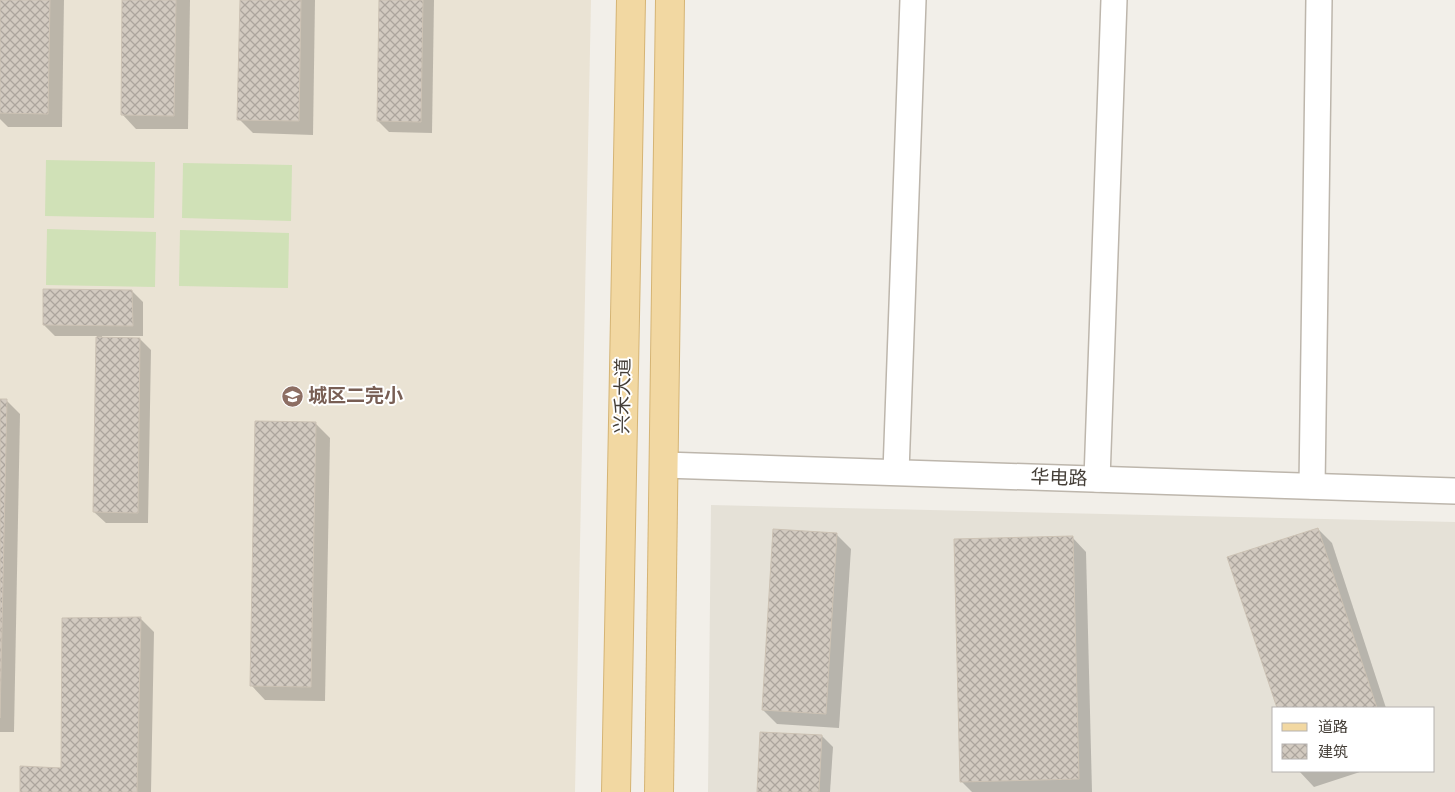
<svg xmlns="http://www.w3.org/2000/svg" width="1455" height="792" viewBox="0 0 1455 792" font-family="Signika,'Noto Sans SC',sans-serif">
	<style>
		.residential { fill: #e5e1d7; fill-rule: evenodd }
		.education { fill: #eae3d4 }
		.pitch { fill: #d0e1b7 }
		.shadow { fill: #0003 }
		.building { fill: url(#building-cross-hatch); stroke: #ccc2b4 }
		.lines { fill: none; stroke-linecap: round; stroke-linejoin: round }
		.minor-casing { stroke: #bdb6ac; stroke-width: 28 }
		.major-casing { stroke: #d5b474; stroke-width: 30 }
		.minor { stroke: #fff; stroke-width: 25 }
		.major { stroke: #f2d8a2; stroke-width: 28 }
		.labels { text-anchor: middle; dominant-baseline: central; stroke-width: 4; stroke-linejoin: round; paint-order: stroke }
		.education-label { font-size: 19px; font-weight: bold; fill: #785e54; stroke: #fff; text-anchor: start }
		.street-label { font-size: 19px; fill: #453f38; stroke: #fff }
	</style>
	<defs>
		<pattern id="building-cross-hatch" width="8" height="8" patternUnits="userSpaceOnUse" patternTransform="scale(1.25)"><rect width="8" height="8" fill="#d2cac0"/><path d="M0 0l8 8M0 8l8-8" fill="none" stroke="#aca59d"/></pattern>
	</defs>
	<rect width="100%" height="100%" fill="#f2efe9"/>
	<path class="residential" d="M711,505l744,17v270h-747zM1274,708h160v63h-160z"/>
	<path class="education" d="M0,0h591l-16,792h-575z"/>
	<g class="pitch">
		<path d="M46,160l109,2 -1,56 -109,-2z"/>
		<path d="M183,163l109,2 -1,56 -109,-3z"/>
		<path d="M47,229l109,3 -1,55 -109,-2z"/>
		<path d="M180,230l109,3 -1,55 -109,-2z"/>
	</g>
	<g class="shadow">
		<path d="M0,0h64l-2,127h-54l-8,-8z"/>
		<path d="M124,0h66l-2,129h-52l-14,-15z"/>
		<path d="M241,0h74l-2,135 -60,-2 -14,-14z"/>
		<path d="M380,0h54l-2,133 -43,-1 -11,-11z"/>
		<path d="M132,291l11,11v34h-41v3h38l11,11 -3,173h-42l-12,-11 3,-176h-42l-11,-11z"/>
		<path d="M0,400h6l14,14 -6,318h-14z"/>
		<path d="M316,424l14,14 -5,263 -60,-1 -14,-15z"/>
		<path d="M1318,529l14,14 54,165h-108l-49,-150z"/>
		<path d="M836,534l15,15 -12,179 -62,-4 -14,-14z"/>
		<path d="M1072,537l14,15 6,240h-120l-11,-11z"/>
		<path d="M140,618l14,14 -3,160h-130l41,-23z"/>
		<path d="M822,736l11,11 -3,45h-72z"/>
		<path d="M1299,771h64l-49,16z"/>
	</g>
	<g class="building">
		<path d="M0,0h50l-2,114 -48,-1z"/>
		<path d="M122,0h54l-2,116 -53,-1z"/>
		<path d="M240,0h61l-2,121 -62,-1z"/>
		<path d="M379,0h44l-2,122 -44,-1z"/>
		<path d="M43,289l89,1 1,36 -90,-1z"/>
		<path d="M96,337l44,1 -2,175 -45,-1z"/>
		<path d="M0,399h7l-7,319z"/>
		<path d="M255,421l61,1 -5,265 -61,-1z"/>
		<path d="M1318,528l59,180h-100l-50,-151z"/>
		<path d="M773,529l64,4 -11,181 -64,-4z"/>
		<path d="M1073,536l6,243 -119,3 -6,-243z"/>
		<path d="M141,617l-4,175h-117v-26l41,2 1,-150z"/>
		<path d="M760,732l62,3 -3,57h-62z"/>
	</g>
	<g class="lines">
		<defs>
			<g id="minor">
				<path d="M664,465l791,26"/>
				<path d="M896,472l17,-472"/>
				<path d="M1097,479l17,-479"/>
				<path d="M1312,486l7,-486"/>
			</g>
			<g id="major">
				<path d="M616,792l15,-792"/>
				<path d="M659,792l11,-792"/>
			</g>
		</defs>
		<use href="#minor" class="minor-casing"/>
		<use href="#major" class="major-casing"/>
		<use href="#minor" class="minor"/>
		<use href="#major" class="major"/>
	</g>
	<defs>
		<symbol id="school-disc" viewBox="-11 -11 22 22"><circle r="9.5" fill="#8d6e63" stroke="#fff"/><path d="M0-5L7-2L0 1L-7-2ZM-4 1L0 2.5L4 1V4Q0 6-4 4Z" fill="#fff"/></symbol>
	</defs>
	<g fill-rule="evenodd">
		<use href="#school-disc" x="280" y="384" width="25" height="25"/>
	</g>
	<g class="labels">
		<g class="education-label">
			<text x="308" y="396">城区二完小</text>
		</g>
		<g class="street-label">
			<text transform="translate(623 396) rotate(-89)">兴禾大道</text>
			<text transform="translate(1059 478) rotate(2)">华电路</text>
		</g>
	</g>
	<rect x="1272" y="707" width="162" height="65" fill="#ffffff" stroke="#b5b2af"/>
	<rect x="1282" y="723" width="25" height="8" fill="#f2d8a2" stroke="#b5b2af"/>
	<text x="1318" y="732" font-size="15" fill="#453f38">道路</text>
	<rect x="1282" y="744" width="25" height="15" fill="url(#building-cross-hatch)" stroke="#b5b2af"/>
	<text x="1318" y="757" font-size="15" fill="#453f38">建筑</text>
</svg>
